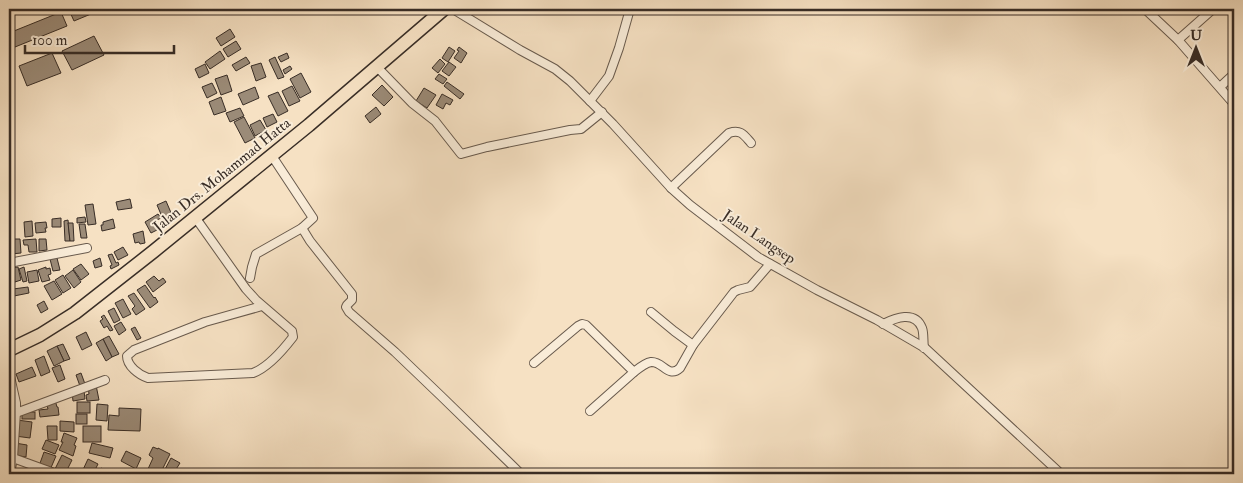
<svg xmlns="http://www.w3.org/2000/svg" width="1243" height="483" viewBox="0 0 1243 483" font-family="'IM FELL Double Pica',serif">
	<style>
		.building { fill: #9b8b78; stroke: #382d26 }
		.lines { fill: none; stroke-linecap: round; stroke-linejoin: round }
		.minor-casing { stroke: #685a4d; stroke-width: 10 }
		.primary-casing { stroke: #382d26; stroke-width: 15 }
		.minor { stroke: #f9ecd8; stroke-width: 8 }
		.primary { stroke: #f6e1c3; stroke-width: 12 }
		.labels { text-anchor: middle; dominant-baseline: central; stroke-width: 4; stroke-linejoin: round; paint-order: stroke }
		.street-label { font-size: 15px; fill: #382d26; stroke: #f9ecd8 }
	</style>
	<rect width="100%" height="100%" fill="#f6e1c3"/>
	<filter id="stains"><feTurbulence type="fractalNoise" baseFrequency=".004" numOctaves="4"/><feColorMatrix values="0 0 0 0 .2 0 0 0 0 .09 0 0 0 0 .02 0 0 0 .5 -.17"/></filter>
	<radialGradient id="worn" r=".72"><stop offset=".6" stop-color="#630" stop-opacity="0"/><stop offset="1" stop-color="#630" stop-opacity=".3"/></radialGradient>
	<g class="building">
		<path d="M9,9h18l-18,7z"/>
		<path d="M71,9h32l-29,12 -5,-11z"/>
		<path d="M61,12l6,14 -52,21 -6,-14z"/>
		<path d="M230,29l5,8 -14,9 -5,-8z"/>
		<path d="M94,36l10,19 -32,15 -10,-19z"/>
		<path d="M236,41l5,8 -13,8 -5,-8z"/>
		<path d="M449,47l6,4 -7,11 -6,-4z"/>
		<path d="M459,47l8,6 -6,10 -7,-5 5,-7 -2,-1z"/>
		<path d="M220,51l5,8 -15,10 -5,-7z"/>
		<path d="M52,53l9,20 -34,13 -8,-20z"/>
		<path d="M287,53l2,5 -8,4 -3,-5z"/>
		<path d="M246,57l4,6 -14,8 -4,-6z"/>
		<path d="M275,57l9,20 -6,2 -9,-19z"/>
		<path d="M440,59l5,5 -7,9 -6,-5z"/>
		<path d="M449,62l7,5 -7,9 -7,-5z"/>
		<path d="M261,63l5,14 -10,4 -5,-15z"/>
		<path d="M205,64l4,9 -10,5 -4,-9z"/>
		<path d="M290,66l2,3 -7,5 -2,-4z"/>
		<path d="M301,73l10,19 -11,6 -10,-19z"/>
		<path d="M439,74l8,5 -4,5 -8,-5z"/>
		<path d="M227,75l5,16 -11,4 -6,-16z"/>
		<path d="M447,82l17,12 -4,5 -16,-13z"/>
		<path d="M212,83l5,10 -10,5 -5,-11z"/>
		<path d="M382,85l11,12 -9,9 -12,-11z"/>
		<path d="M292,86l8,15 -11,5 -7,-15z"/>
		<path d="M255,87l4,11 -16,7 -5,-11z"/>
		<path d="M424,88l12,7 -9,13 -11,-7z"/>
		<path d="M278,92l10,19 -10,5 -10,-20z"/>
		<path d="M442,94l11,6 -3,5 -4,-2 -3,6 -7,-4z"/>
		<path d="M221,97l5,14 -12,4 -5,-13z"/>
		<path d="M376,107l5,7 -11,9 -5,-7z"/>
		<path d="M240,108l4,8 -14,6 -4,-9z"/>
		<path d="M273,114l4,8 -10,5 -4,-9z"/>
		<path d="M244,117l11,21 -10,5 -11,-21z"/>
		<path d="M260,120l6,10 -11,6 -5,-11z"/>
		<path d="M130,199l2,9 -14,2 -2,-8z"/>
		<path d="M166,201l6,14 -2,1 1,2 -4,2 -1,-2 -3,1 -6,-14z"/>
		<path d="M93,204l3,20 -8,1 -3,-20z"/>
		<path d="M158,214l3,4 -8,4 4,8 -6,3 -6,-11z"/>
		<path d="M85,217l1,5 -9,1v-5z"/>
		<path d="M61,218v9h-9v-8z"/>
		<path d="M113,219l2,9 -13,3 -1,-6h2v-3z"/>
		<path d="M68,220l2,21h-5l-1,-20z"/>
		<path d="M32,221l1,15 -8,1 -1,-15z"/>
		<path d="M46,222l1,6h-2l1,4 -10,1 -1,-10z"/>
		<path d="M68,223h5l1,18h-4z"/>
		<path d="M79,224h6l2,14h-6z"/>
		<path d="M143,231l2,12 -5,1 -1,-2 -4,1 -2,-9z"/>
		<path d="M10,239h10l1,14 -10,1z"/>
		<path d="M36,239l1,13h-8l-1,-7h-4l-1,-5z"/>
		<path d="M39,239h7l1,11 -8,1z"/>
		<path d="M123,247l5,8 -10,5 -4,-8z"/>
		<path d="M112,254l4,9 2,-1 1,3 -8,4 -1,-3 2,-1 -4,-10z"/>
		<path d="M57,258l3,12 -7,1 -3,-12z"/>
		<path d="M100,258l2,8 -7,2 -2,-7z"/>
		<path d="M81,264l8,10 -8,6 -8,-11z"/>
		<path d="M18,267l3,13 -6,2 -4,-14z"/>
		<path d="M24,267l3,14 -4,1 -4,-13z"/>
		<path d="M46,267v2l4,-1 1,6 -3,1 2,5 -8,2 -4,-12z"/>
		<path d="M37,270l2,11 -10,2 -2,-11z"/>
		<path d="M73,270l8,12 -7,6 -9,-12z"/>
		<path d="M63,275l8,13 -8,5 -8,-13z"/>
		<path d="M154,276l5,5 4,-3 3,4 -13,10 -7,-10z"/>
		<path d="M54,281l8,13 -10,6 -8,-14z"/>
		<path d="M145,285l9,13 1,-1 3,5 -8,6 -13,-18z"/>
		<path d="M28,287l1,6 -15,3 -1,-7z"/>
		<path d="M134,293l11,16 -9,6 -4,-6 3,-3 -7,-10z"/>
		<path d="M123,299l8,15 -8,4 -8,-15z"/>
		<path d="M44,301l4,8 -7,4 -4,-8z"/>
		<path d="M9,308h2l2,6 -4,1z"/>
		<path d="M114,308l6,12 -6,3 -6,-12z"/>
		<path d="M104,315l9,15 -3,1 -3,-5 -3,2 -4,-7 3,-2 -2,-2z"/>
		<path d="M12,320l2,13 -5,1v-13z"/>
		<path d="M121,322l5,8 -7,5 -5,-9z"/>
		<path d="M135,327l6,11 -4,2 -6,-11z"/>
		<path d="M86,332l6,13 -10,5 -6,-13z"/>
		<path d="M109,336l10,18 -7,3 -9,-18z"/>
		<path d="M103,339l9,18 -6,4 -10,-18z"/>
		<path d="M63,344l7,15 -6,2 -7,-15z"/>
		<path d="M57,346l7,15 -10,5 -7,-15z"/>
		<path d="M44,356l6,16 -9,4 -6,-16z"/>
		<path d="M60,365l5,14 -7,3 -6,-14z"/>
		<path d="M32,367l4,9 -17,6 -3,-8z"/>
		<path d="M81,373l4,11 -5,2 -4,-11z"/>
		<path d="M96,385l3,15 -12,1 -1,-6 3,-1 -1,-8z"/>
		<path d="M84,391l1,8 -12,2 -1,-9z"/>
		<path d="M55,400l2,7h1l1,8 -19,2 -1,-7 9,-1 -2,-7z"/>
		<rect x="77" y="402" width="13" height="11"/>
		<path d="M97,404l11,1 -1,16 -11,-1z"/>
		<path d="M119,408l22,1 -1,22 -32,-1 1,-15 10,1z"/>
		<rect x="22" y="412" width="13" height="7"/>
		<rect x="76" y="414" width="11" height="10"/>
		<path d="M17,420l15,2 -2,16 -15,-2z"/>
		<path d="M60,421l14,1v10l-14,-1z"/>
		<path d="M47,426h10v14h-9z"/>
		<rect x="83" y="426" width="18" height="16"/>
		<path d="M64,433l13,5 -3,7 2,1 -3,10 -14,-6 4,-8h-2z"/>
		<path d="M46,440l13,5 -4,9 -13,-5z"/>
		<path d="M15,443l12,2 -1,12 -13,-2z"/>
		<path d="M92,443l21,5 -3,10 -21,-5z"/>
		<path d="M153,447l5,2v-1l12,6 -10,20 -12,-5 5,-11 -4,-3z"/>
		<path d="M126,451l15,7 -5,11 -15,-8z"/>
		<path d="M44,452l12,4 -6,14 -11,-4z"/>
		<path d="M62,455l10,5 -7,14h-5l-6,-3z"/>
		<path d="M171,458l9,5 -7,11h-8l-2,-1z"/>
		<path d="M88,459l10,5 -5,10h-12z"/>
		<path d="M101,468l9,4 -1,2h-11z"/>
	</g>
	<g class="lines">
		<defs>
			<g id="minor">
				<path d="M453,9l67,41 35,19 15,12 43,43 58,64 19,17 68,52 59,33 60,30 48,28 136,126"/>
				<path d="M1145,9l33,31 35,-31"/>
				<path d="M1178,40l56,64"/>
				<path d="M377,67l35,36 23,18 26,33 26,-7 83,-17 11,-1 21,-17"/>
				<path d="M1220,87l14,-13"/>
				<path d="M590,101l19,-25 10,-28 11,-39"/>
				<path d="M671,188l58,-55c12,-4 15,2 22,10"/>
				<path d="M195,217l51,72 10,11 36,31 1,6c-10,13 -24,30 -40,36l-105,5c-9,-3 -21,-12 -21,-22l7,-6 71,-28 57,-16"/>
				<path d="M302,228l8,13 42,53v6l-5,5 -1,2 3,5 46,40 46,44 80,78"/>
				<path d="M9,263l78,-15"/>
				<path d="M250,278l2,-11 4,-13 46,-26 11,-10 -41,-62"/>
				<path d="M651,312l23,19 19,14"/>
				<path d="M883,324c12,-6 32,-14 39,4 2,5 1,14 2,20"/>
				<path d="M534,363l44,-37 4,-2 4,1 48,47 -44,39"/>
				<path d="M9,372l7,31v9l-3,46 -3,16"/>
				<path d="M634,372c5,-4 11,-9 17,-10 12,-1 17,17 29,6l13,-23 41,-53 4,-2 12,-3 20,-23"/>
				<path d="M16,413l89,-33"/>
				<path d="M13,458l44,16"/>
			</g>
			<path id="primary" d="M9,350l31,-15 35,-22 79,-62 155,-126 135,-116"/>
		</defs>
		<use href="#minor" class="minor-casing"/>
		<use href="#primary" class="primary-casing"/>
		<use href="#minor" class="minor"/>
		<use href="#primary" class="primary"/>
	</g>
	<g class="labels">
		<g class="street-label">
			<text transform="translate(222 175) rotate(-39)">Jalan Drs. Mohammad Hatta</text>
			<text transform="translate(759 237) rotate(34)">Jalan Langsep</text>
		</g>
	</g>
	<rect width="1243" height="483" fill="none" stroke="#f6e1c3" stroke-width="30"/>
	<rect x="10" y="10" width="1223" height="463" fill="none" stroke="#382d26" stroke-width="2.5"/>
	<rect x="15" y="15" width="1213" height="453" fill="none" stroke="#382d26"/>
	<g transform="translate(1196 48)" stroke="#f9ecd8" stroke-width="4" paint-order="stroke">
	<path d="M0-4L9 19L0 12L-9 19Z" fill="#382d26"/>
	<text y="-8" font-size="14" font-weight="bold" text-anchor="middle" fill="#382d26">U</text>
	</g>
	<path d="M25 45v8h149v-8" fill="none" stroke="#382d26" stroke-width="2.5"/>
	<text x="32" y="45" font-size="15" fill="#382d26" stroke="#f9ecd8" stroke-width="4" paint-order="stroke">100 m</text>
	<rect width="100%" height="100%" filter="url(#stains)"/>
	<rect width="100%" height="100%" fill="url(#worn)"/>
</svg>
